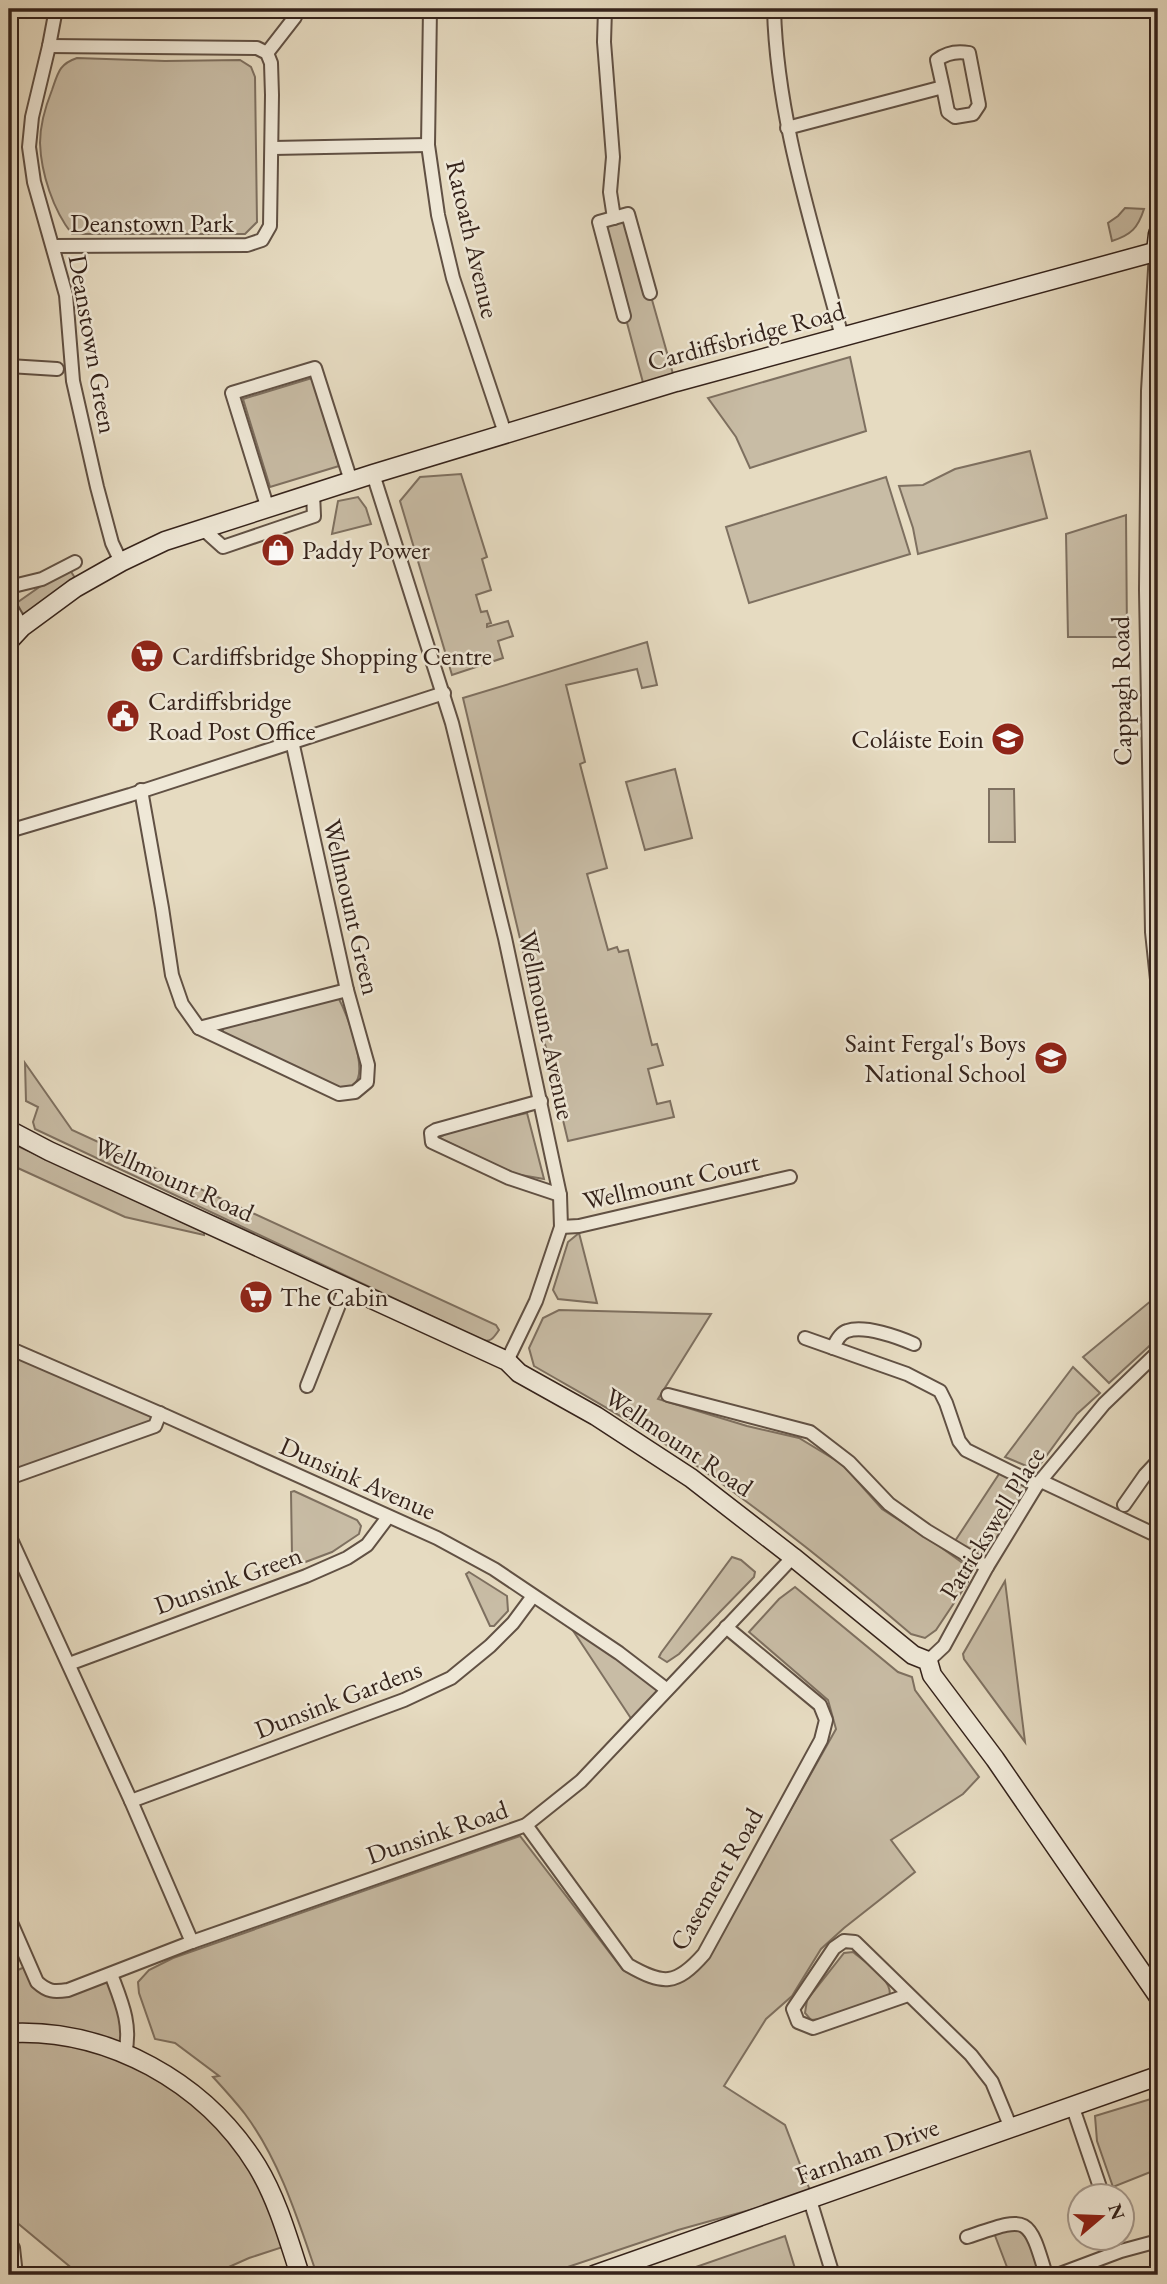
<svg xmlns="http://www.w3.org/2000/svg" width="1167" height="2284" viewBox="0 0 1167 2284" font-family="'EB Garamond',serif">
	<style>
		.green { fill: #c8bca5; stroke: #7e7060; stroke-width: 2 }
		.lines { fill: none; stroke-linecap: round; stroke-linejoin: round }
		.street-casing { stroke: #615144; stroke-width: 16 }
		.secondary-casing { stroke: #35231b; stroke-width: 21 }
		.street { stroke: #efe8d7; stroke-width: 12 }
		.secondary { stroke: #efe8d7; stroke-width: 18 }
		.labels { text-anchor: middle; dominant-baseline: central; stroke-width: 5; stroke-linejoin: round; paint-order: stroke }
		.street-label { font-size: 26px; fill: #35231b; stroke: #efe8d7 }
		.poi-label { font-size: 26px; fill: #35231b; stroke: #efe8d7; text-anchor: start }
	</style>
	<rect width="100%" height="100%" fill="#e6dbc1"/>
	<filter id="stains"><feTurbulence type="fractalNoise" baseFrequency=".00286" numOctaves="4"/><feColorMatrix values="0 0 0 0 .2 0 0 0 0 .09 0 0 0 0 .02 0 0 0 .5 -.17"/></filter>
	<radialGradient id="worn" r=".72"><stop offset=".6" stop-color="#630" stop-opacity="0"/><stop offset="1" stop-color="#630" stop-opacity=".3"/></radialGradient>
	<g class="green">
		<path d="M77,58l88,3 75,-1 11,7 4,10 2,145 -12,12h-173c-19,-24 -31,-61 -32,-91 0,-17 6,-38 12,-53 6,-17 7,-26 25,-32z"/>
		<path d="M1125,208l19,1c-6,19 -13,26 -32,32l-4,-18 10,-7z"/>
		<path d="M628,215l47,166 -30,9 -45,-168z"/>
		<path d="M850,357l16,74 -116,37 -14,-31 -28,-39z"/>
		<path d="M312,378l27,88 -69,21 -27,-88z"/>
		<path d="M1030,451l17,67 -129,36 -5,-26 -14,-42 24,-1 32,-16z"/>
		<path d="M461,474l26,83 -5,2 9,31 -15,5 5,17 6,-1 4,12 -4,1v3l21,-6 5,15 -15,5 5,17 -51,17 -52,-174 20,-24z"/>
		<path d="M886,477l24,77 -161,49 -23,-76z"/>
		<path d="M358,497l8,11 5,16 -39,10 6,-33z"/>
		<path d="M1126,515l1,122h-59l-2,-103z"/>
		<path d="M68,567l9,14 -50,36 -9,-8v-7z"/>
		<path d="M647,642l10,43 -15,3 -5,-19 -71,16 19,77 -5,2 27,104 -20,6 21,76 9,-3 2,5 9,-2 24,95 5,-1 6,21 -15,4 9,35 13,-3 4,16 -106,24 -105,-443z"/>
		<path d="M675,769l17,69 -47,12 -19,-68z"/>
		<path d="M989,789h25l1,53h-26z"/>
		<path d="M338,997c9,17 26,63 20,81 -1,3 -3,6 -5,9l-16,2 -115,-55 2,-8z"/>
		<path d="M25,1063l47,67 424,195 3,5c-5,7 -8,13 -17,10l-447,-211 -2,-7 5,-15 -12,-6z"/>
		<path d="M527,1113l17,66 -29,-5 -76,-36 13,-8z"/>
		<path d="M9,1142l195,90v3l-79,-18 -116,-53z"/>
		<path d="M579,1233l18,70 -39,-4 -5,-9 15,-48z"/>
		<path d="M1158,1295v43l-49,45 -26,-26z"/>
		<path d="M559,1310l152,4 -53,85 89,27 52,12 43,26 40,45 57,37 25,18 4,18 -32,48 -11,8 -14,-4c-79,-68 -162,-134 -249,-192 -41,-27 -85,-51 -128,-76l-5,-18 14,-30z"/>
		<path d="M9,1349l160,70 -160,59z"/>
		<path d="M1073,1367l27,26 -23,21 -41,56 -31,-13z"/>
		<path d="M1001,1471l36,14 -50,82 -32,-26z"/>
		<path d="M294,1491l63,29 4,6 -2,8 -27,18 -32,12 -8,-8 -1,-64z"/>
		<path d="M732,1557l9,3 14,12 -1,5 -75,77 -12,8 -8,-5 2,-4z"/>
		<path d="M469,1572l38,24 1,15 -14,15h-4l-24,-52z"/>
		<path d="M1005,1581l20,161 -61,-83 -1,-5z"/>
		<path d="M795,1587l103,85 14,5 3,13 64,87 -16,17 -72,46 24,32 -71,56 -23,21 -29,47 -26,23 -42,67 61,39 26,68 -133,37 -134,45h-227c-19,-55 -37,-114 -72,-161 -10,-13 -21,-25 -32,-37l6,-1 -44,-33 -20,-4 -16,-46 -1,-11 11,-12 24,-12 347,-122 103,134c40,23 52,20 85,-13l128,-228 -8,-29 -79,-68 30,-33z"/>
		<path d="M564,1617l102,72 -32,34z"/>
		<path d="M853,1952c12,10 38,26 37,43l-70,24 -9,1 -6,-7 2,-13 37,-47z"/>
		<path d="M29,1965l16,25 66,-16 16,70 38,29 75,69 49,103 -40,13 -38,17h-131l-71,-59v-242z"/>
		<path d="M1154,2098l4,20v51l-45,18 -16,-46 -2,-25z"/>
		<path d="M1008,2229l11,1 10,11 11,32 -12,2 -3,-7 -15,7 -16,-42z"/>
		<path d="M785,2236l12,39h-124z"/>
	</g>
	<g class="lines">
		<defs>
			<g id="street">
				<path d="M56,9l-7,37 -17,71 -3,30 5,35 32,113 7,86 24,106 15,56 9,19"/>
				<path d="M430,9l-2,136 10,70 15,63 52,155"/>
				<path d="M605,9l-1,33 9,115 -3,35 4,26"/>
				<path d="M774,9c3,113 40,220 68,328"/>
				<path d="M49,46l208,2 10,5 4,10 1,32 -2,131 -8,14 -15,5 -193,1"/>
				<path d="M267,53l28,-36 -1,-8"/>
				<path d="M787,128l156,-41 5,25 7,5 18,-3 6,-9 -10,-52c-11,-2 -23,0 -32,7l6,27"/>
				<path d="M273,148l155,-3"/>
				<path d="M1156,252l-8,139 -2,199 6,342 6,57"/>
				<path d="M624,316l-25,-94 29,-8 22,79"/>
				<path d="M9,366l48,3"/>
				<path d="M373,474l79,249 53,215 55,257 1,32 -25,74 -29,60"/>
				<path d="M268,509l-36,-116 83,-25 36,113"/>
				<path d="M203,529l20,18 91,-31 -1,-23"/>
				<path d="M9,587l33,-8 33,-17"/>
				<path d="M9,604l13,23"/>
				<path d="M141,790l21,118 10,67 10,29 17,24 140,66 16,-2 12,-10 1,-17 -21,-75 -55,-249"/>
				<path d="M9,831l121,-36 314,-102"/>
				<path d="M199,1028l148,-38"/>
				<path d="M9,1043v63"/>
				<path d="M541,1101l-105,29 -5,3 1,9 77,36 51,17"/>
				<path d="M561,1227l18,-1 211,-49"/>
				<path d="M805,1338l102,36 33,17 6,12 13,38 7,9 71,35"/>
				<path d="M9,1348l157,68 271,122 57,31 125,84 47,36"/>
				<path d="M833,1348c3,-7 7,-15 14,-17 18,-6 51,6 67,13"/>
				<path d="M307,1386l39,-99"/>
				<path d="M668,1395l142,37 39,30 40,42 38,27 60,36"/>
				<path d="M9,1478l146,-52 5,-13"/>
				<path d="M1041,1481l117,55"/>
				<path d="M1124,1505l21,-30 13,-14"/>
				<path d="M9,1535l122,266 61,141"/>
				<path d="M928,1661l16,-15 43,-79 50,-82 67,-81 54,-52"/>
				<path d="M69,1664l237,-88 41,-18 20,-13 21,-28"/>
				<path d="M131,1801l273,-101 47,-22 39,-32 23,-23 20,-27"/>
				<path d="M526,1825l102,140c35,20 48,21 76,-11l117,-214 5,-20 -6,-15 -94,-78"/>
				<path d="M9,1918l28,64c11,10 17,10 31,8l124,-48 334,-117 55,-44 212,-224"/>
				<path d="M111,1974c10,27 21,50 14,80"/>
				<path d="M908,1995l-95,33 -15,-6 -5,-13 41,-61 10,-7 11,1 116,113 21,27 19,46"/>
				<path d="M1072,2105l31,91"/>
				<path d="M810,2200l23,75"/>
				<path d="M967,2237c60,-20 61,-24 79,38"/>
				<path d="M9,2241l4,7 3,27"/>
				<path d="M1057,2275l64,-24 37,-10"/>
			</g>
			<g id="secondary">
				<path d="M1156,252l2,-18"/>
				<path d="M9,641l13,-14 53,-39 46,-26 44,-21 208,-67 303,-92 482,-131"/>
				<path d="M9,1130l40,21 458,210 12,12 77,43 95,62 102,79 120,98 15,6 4,14 63,84 163,237"/>
				<path d="M9,2033c99,-5 196,49 248,133 20,33 31,72 43,109"/>
				<path d="M594,2275l564,-199"/>
			</g>
		</defs>
		<use href="#street" class="street-casing"/>
		<use href="#secondary" class="secondary-casing"/>
		<use href="#street" class="street"/>
		<use href="#secondary" class="secondary"/>
	</g>
	<defs>
		<symbol id="shop-disc" viewBox="-11 -11 22 22"><circle r="9.5" fill="#8f2418" stroke="#efe8d7"/><path d="M-5-2.5h2.3a2.7 3.5 0 0 1 5.4 0H5L5.5 6h-11ZM-1.5-2.5h3a1.5 2.3 0 0 0-3 0Z" fill="#fff"/></symbol>
		<symbol id="supermarket-disc" viewBox="-11 -11 22 22"><circle r="9.5" fill="#8f2418" stroke="#efe8d7"/><path d="M-6-5.5h2.5l.6 2H6L4.5 2H-2.5L-4.4-4H-6ZM-1.5 3.2a1.3 1.3 0 1 0 .1 0ZM3 3.2a1.3 1.3 0 1 0 .1 0Z" fill="#fff"/></symbol>
		<symbol id="civic-disc" viewBox="-11 -11 22 22"><circle r="9.5" fill="#8f2418" stroke="#efe8d7"/><path d="M-.6-6.5H3V-4.5H.6V-3L4-1V1h2V6H-6V1h2V-1L-.6-3ZM-1.2 2.5V6h2.4V2.5Z" fill="#fff"/></symbol>
		<symbol id="school-disc" viewBox="-11 -11 22 22"><circle r="9.5" fill="#8f2418" stroke="#efe8d7"/><path d="M0-5L7-2L0 1L-7-2ZM-4 1L0 2.5L4 1V4Q0 6-4 4Z" fill="#fff"/></symbol>
	</defs>
	<g fill-rule="evenodd">
		<use href="#shop-disc" x="259" y="531" width="38" height="38"/>
		<use href="#supermarket-disc" x="128" y="637" width="38" height="38"/>
		<use href="#civic-disc" x="104" y="697" width="38" height="38"/>
		<use href="#school-disc" x="989" y="720" width="38" height="38"/>
		<use href="#school-disc" x="1032" y="1039" width="38" height="38"/>
		<use href="#supermarket-disc" x="237" y="1278" width="38" height="38"/>
	</g>
	<g class="labels">
		<g class="street-label">
			<text x="152" y="223">Deanstown Park</text>
			<text transform="translate(473 239) rotate(77)">Ratoath Avenue</text>
			<text transform="translate(746 336) rotate(-15)">Cardiffsbridge Road</text>
			<text transform="translate(93 344) rotate(80)">Deanstown Green</text>
			<text transform="translate(1121 691) rotate(-91)">Cappagh Road</text>
			<text transform="translate(352 907) rotate(77)">Wellmount Green</text>
			<text transform="translate(547 1025) rotate(78)">Wellmount Avenue</text>
			<text transform="translate(174 1179) rotate(24)">Wellmount Road</text>
			<text transform="translate(671 1181) rotate(-13)">Wellmount Court</text>
			<text transform="translate(679 1442) rotate(34)">Wellmount Road</text>
			<text transform="translate(358 1478) rotate(24)">Dunsink Avenue</text>
			<text transform="translate(992 1523) rotate(-58)">Patrickswell Place</text>
			<text transform="translate(228 1580) rotate(-20)">Dunsink Green</text>
			<text transform="translate(338 1699) rotate(-21)">Dunsink Gardens</text>
			<text transform="translate(437 1832) rotate(-19)">Dunsink Road</text>
			<text transform="translate(716 1879) rotate(-60)">Casement Road</text>
			<text transform="translate(867 2151) rotate(-20)">Farnham Drive</text>
		</g>
		<g class="poi-label">
			<text x="302" y="550">Paddy Power</text>
			<text x="172" y="656">Cardiffsbridge Shopping Centre</text>
			<text x="148" y="701">Cardiffsbridge<tspan x="148" dy="30">Road Post Office</tspan></text>
			<text x="984" y="739" text-anchor="end">Coláiste Eoin</text>
			<text x="1026" y="1043" text-anchor="end">Saint Fergal's Boys<tspan x="1026" dy="30">National School</tspan></text>
			<text x="280" y="1297">The Cabin</text>
		</g>
	</g>
	<rect width="1167" height="2284" fill="none" stroke="#e6dbc1" stroke-width="35"/>
	<rect x="10" y="10" width="1146" height="2263" fill="none" stroke="#35231b" stroke-width="3.5"/>
	<rect x="18" y="18" width="1132" height="2249" fill="none" stroke="#35231b" stroke-width="2"/>
	<g transform="translate(1101 2217) rotate(71)"><circle r="33" fill="#efe8d7" stroke="#a5998c" stroke-width="2"/>
	<path d="M0-5L12 26L0 18L-12 26Z" fill="#8f2418"/>
	<text y="-10" font-size="19" font-weight="bold" text-anchor="middle" fill="#35231b">N</text>
	</g>
	<rect width="100%" height="100%" filter="url(#stains)"/>
	<rect width="100%" height="100%" fill="url(#worn)"/>
</svg>
